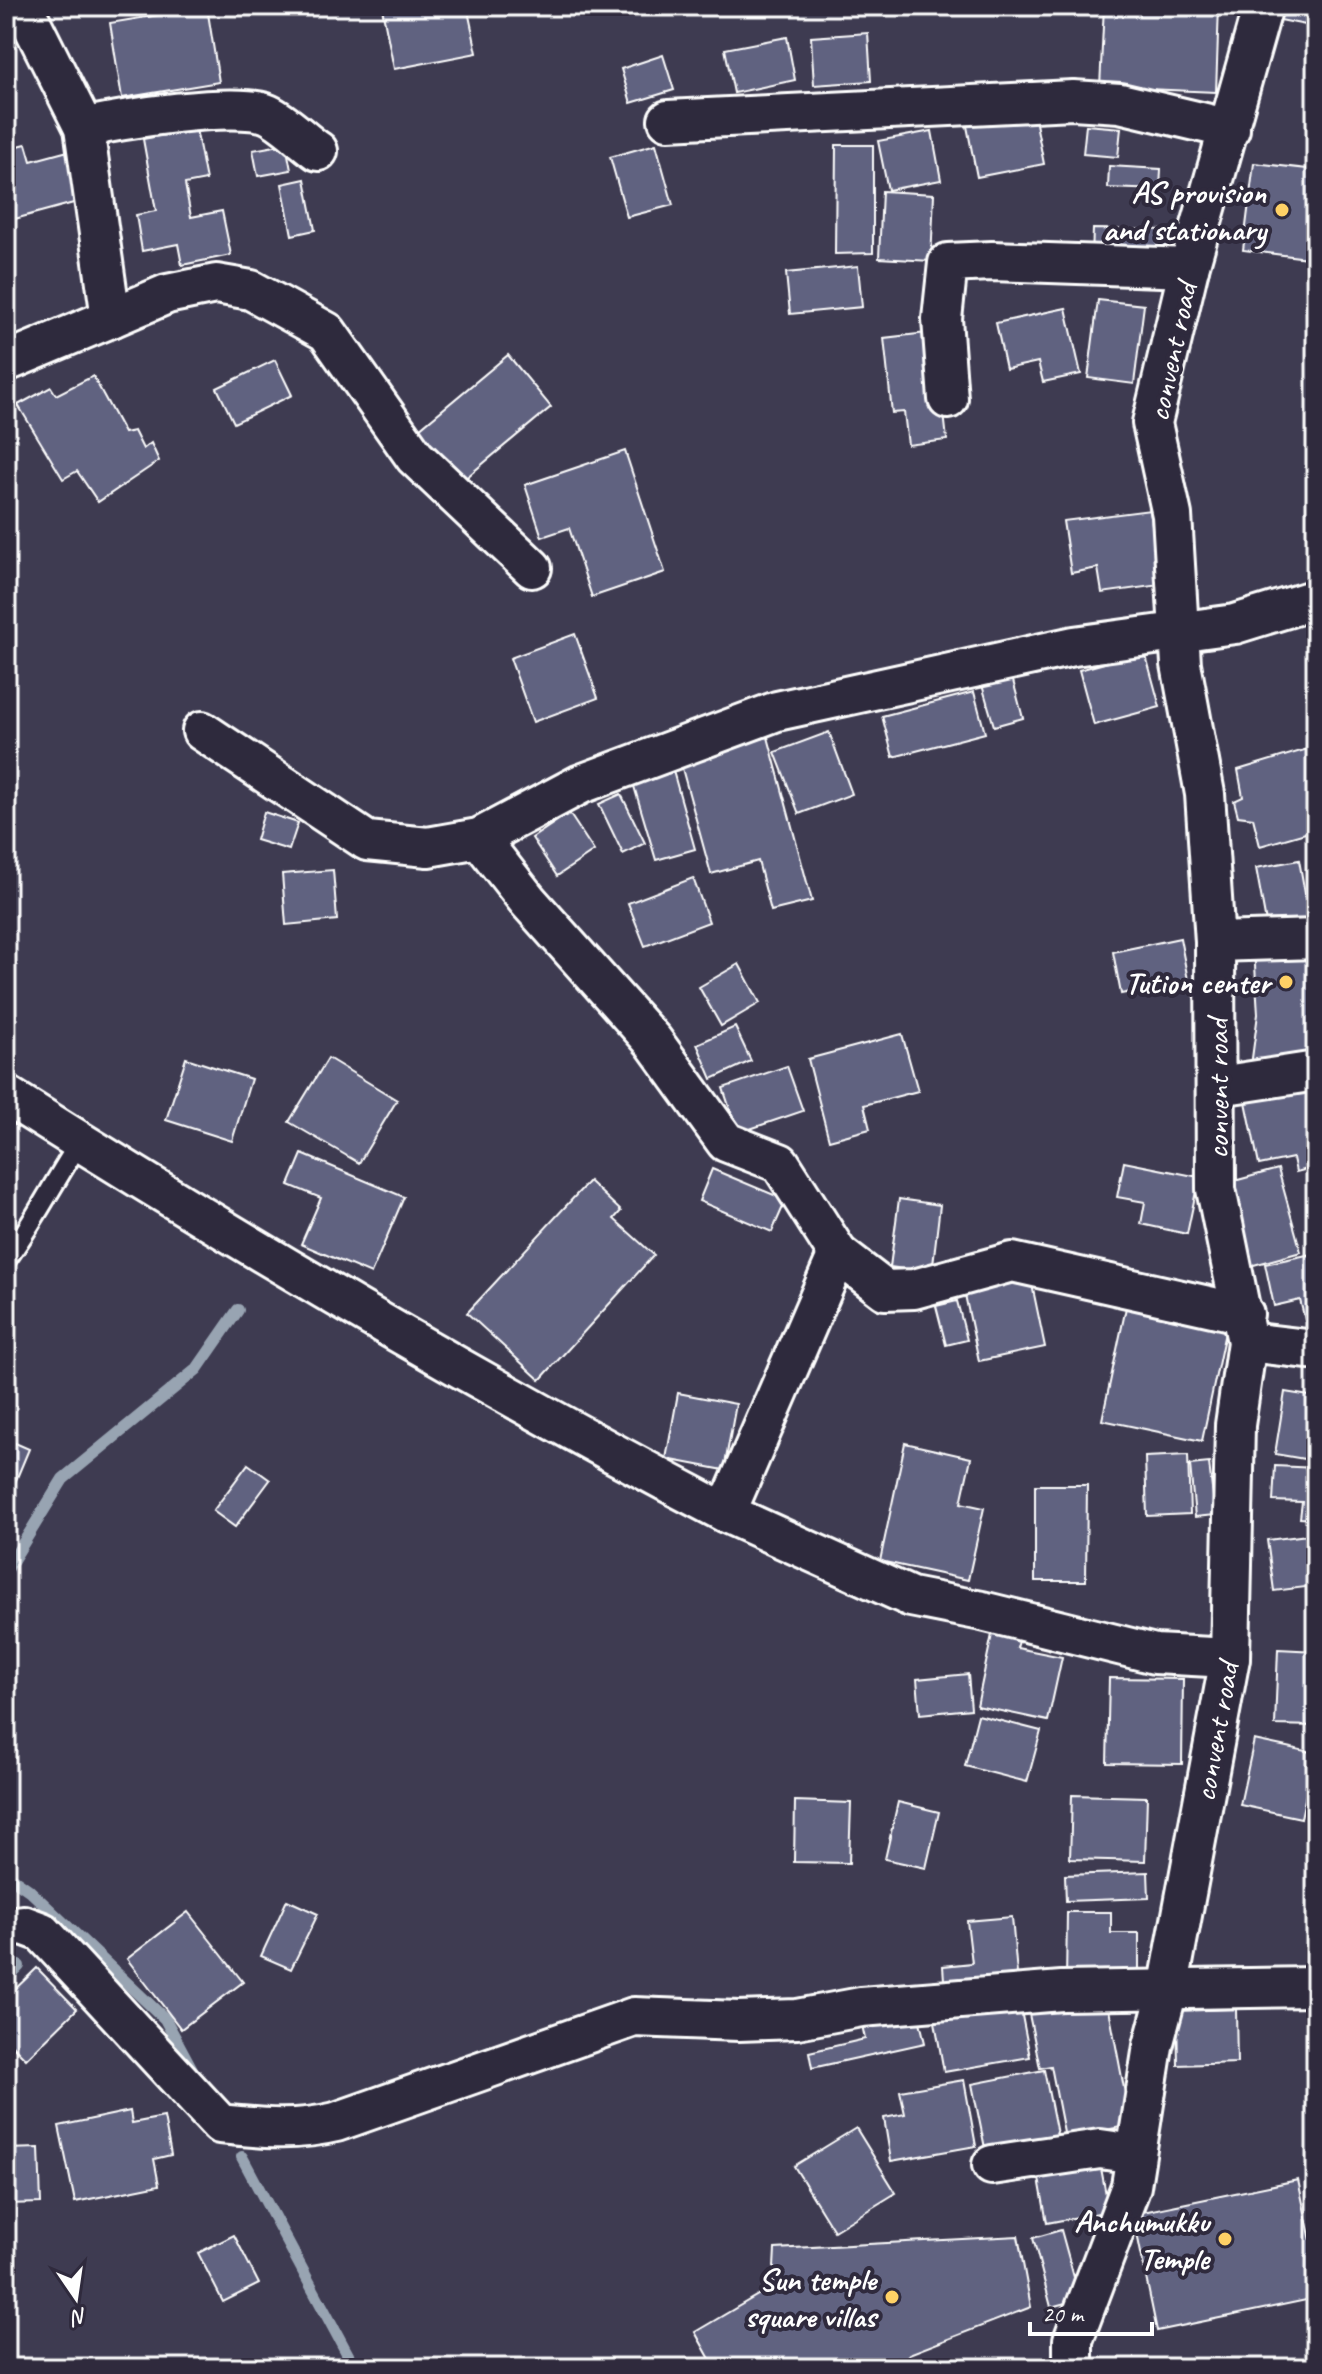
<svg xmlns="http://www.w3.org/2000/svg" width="1322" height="2374" viewBox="0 0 1322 2374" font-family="Caveat,sans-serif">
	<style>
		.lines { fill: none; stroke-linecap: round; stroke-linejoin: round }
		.stream { stroke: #98a4b2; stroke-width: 12 }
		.building { fill: #616280; stroke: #fff; stroke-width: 2 }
		.lane-casing { stroke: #fff; stroke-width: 24 }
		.street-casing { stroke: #fff; stroke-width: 44 }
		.lane { stroke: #2f2a3d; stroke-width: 18 }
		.street { stroke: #2f2a3d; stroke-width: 38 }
		.poi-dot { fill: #ffd166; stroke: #2f2a3d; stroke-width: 3 }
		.labels { text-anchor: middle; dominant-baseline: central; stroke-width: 8; stroke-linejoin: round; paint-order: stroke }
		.poi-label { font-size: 32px; font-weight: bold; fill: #fff; stroke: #2f2a3d; text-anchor: end }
		.street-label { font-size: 32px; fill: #fff; stroke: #2f2a3d }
	</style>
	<rect width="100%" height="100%" fill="#3e3b51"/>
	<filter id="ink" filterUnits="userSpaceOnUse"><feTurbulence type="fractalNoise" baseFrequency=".0125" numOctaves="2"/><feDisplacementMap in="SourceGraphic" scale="16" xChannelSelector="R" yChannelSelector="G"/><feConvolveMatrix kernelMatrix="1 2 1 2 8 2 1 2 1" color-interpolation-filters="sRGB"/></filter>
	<g filter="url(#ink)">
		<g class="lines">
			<g class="stream">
				<path d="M6,1571l57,-92 134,-110 41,-59"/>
				<path d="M6,1874l23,16 136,129 29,54"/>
				<path d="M6,1979l13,-13"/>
				<path d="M242,2157l113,211"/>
			</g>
		</g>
		<g class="building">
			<path d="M115,6h34l1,4 -34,3z"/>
			<path d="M393,6h74l10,47 -83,16 -12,-61z"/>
			<path d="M1104,6h115l-3,86 -116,-5z"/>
			<path d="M1278,6h38v21l-41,-8z"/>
			<path d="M207,7l12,75 -97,16 -12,-75z"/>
			<path d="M868,33l3,48 -57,4 -3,-48z"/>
			<path d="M787,37l8,43 -61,13 -9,-44z"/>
			<path d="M663,55l11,35 -43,13 -10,-34z"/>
			<path d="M1033,108l11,56 -67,13 -11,-56z"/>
			<path d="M6,111l6,16 -6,2z"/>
			<path d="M1086,125l35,3 -3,29 -35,-3z"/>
			<path d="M196,129l10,51 -21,4 6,33 31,-6 9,44 -49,10 -4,-21 -36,7 -6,-36 20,-4 -13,-72z"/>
			<path d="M932,131l9,49 -53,10 -10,-49z"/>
			<path d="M26,144l5,17 37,-10 13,50 -70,19 -5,-19v-52z"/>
			<path d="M286,144l5,26 -33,6 -5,-26z"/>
			<path d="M656,144l17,61 -46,12 -17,-60z"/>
			<path d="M836,145h37v108l-38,1z"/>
			<path d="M1254,163l62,7v89l-73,-9z"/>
			<path d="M1109,166l52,3 -1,21 -52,-2z"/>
			<path d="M305,179l10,51 -23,5 -10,-51z"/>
			<path d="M882,191l52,3 -3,67 -52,-3z"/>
			<path d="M1093,229l78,1v29l-79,-1z"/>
			<path d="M858,266l4,41 -72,7 -4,-41z"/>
			<path d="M1098,300l46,5 -10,79 -46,-6z"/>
			<path d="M1066,308l15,66 -38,8 -5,-20 -32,7 -10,-46z"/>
			<path d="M935,332l12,108 -39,5 -4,-33 -12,1 -8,-75z"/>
			<path d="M508,355l43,52 -90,75 -43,-52z"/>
			<path d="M275,360l17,35 -58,28 -17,-35z"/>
			<path d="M93,376l31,57 10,-2 9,18 8,-6 8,18 -61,41 -21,-31 -14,8 -45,-74 33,-18 5,8z"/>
			<path d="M625,451l40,121 -73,25 -23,-69 -27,9 -17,-52z"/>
			<path d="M1150,510l10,75 -58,8 -4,-25 -27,5 -8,-52z"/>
			<path d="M575,634l23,64 -65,24 -23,-64z"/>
			<path d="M1145,652l15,55 -66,18 -15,-55z"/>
			<path d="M1012,677l11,41 -29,8 -12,-41z"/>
			<path d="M974,692l11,41 -92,24 -11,-41z"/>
			<path d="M829,732l23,62 -53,20 -24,-62z"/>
			<path d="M768,737l44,164 -41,10 -13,-50 -47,13 -31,-113z"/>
			<path d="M1311,748l5,24v58l-56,16 -7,-28 -15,-2 -4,-15 9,-4 -5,-27z"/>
			<path d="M673,771l22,78 -39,11 -23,-77z"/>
			<path d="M621,794l24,49 -22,11 -24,-50z"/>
			<path d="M264,812l34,11 -9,27 -33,-10z"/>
			<path d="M569,813l25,38 -37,25 -25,-38z"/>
			<path d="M1299,860l11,61 -43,7 -11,-60z"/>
			<path d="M333,870l4,50 -51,5 -4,-51z"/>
			<path d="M693,878l16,44 -64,24 -17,-43z"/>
			<path d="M1180,938l8,42 -67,14 -8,-42z"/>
			<path d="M1254,949l62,1v111l-66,12 8,-59z"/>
			<path d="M739,964l21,39 -39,23 -22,-39z"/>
			<path d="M735,1027l16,34 -39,18 -15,-35z"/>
			<path d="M902,1034l16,57 -54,14 6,24 -41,11 -21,-81z"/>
			<path d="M186,1058l65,21 -19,62 -66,-21z"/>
			<path d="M328,1058l69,42 -38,63 -70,-41z"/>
			<path d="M787,1066l16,45 -65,22 -15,-45z"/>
			<path d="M1316,1078v49l-4,1 4,39 -20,5 -3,-14 -34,7 -15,-73z"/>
			<path d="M302,1154l102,43 -33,77 -70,-30 20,-46 -32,-13z"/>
			<path d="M1124,1162l75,15 -12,57 -46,-10 4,-22 -28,-5z"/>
			<path d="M712,1169l74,31 -14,32 -73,-31z"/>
			<path d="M1278,1169l23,83 -51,14 -23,-83z"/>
			<path d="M589,1181l32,30 -7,8 40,36 -114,125 -73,-67z"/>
			<path d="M899,1199l41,6 -8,68 -42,-6z"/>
			<path d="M1316,1253v64l-11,3 -5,-20 -26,6 -9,-42z"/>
			<path d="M1030,1275l15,72 -66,14 -15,-71z"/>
			<path d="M1128,1298l100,20 -26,123 -100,-21z"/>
			<path d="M957,1301l10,39 -21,5 -10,-39z"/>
			<path d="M1285,1392l31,5v64l-41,-7z"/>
			<path d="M678,1393l58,11 -12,66 -58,-11z"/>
			<path d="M6,1439l23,10 -23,55z"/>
			<path d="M905,1443l66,15 -10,45 23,5 -16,72 -88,-19z"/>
			<path d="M1188,1455l2,59 -43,2 -2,-59z"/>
			<path d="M1209,1463l6,52 -20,2 -5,-52z"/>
			<path d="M248,1464l22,16 -35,47 -22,-16z"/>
			<path d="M1275,1466l41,2v51l-16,-1 2,-16 -29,-1z"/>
			<path d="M1035,1485h52l-1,96h-51z"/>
			<path d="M1316,1534v77l-3,-25 -39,5 -7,-51z"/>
			<path d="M994,1625l28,6 -5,17 45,9 -14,64 -71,-15z"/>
			<path d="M1278,1649l38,2v75l-41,-1z"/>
			<path d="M968,1674l3,35 -51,5 -3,-35z"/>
			<path d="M1109,1678l74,1 -1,85 -75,-1z"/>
			<path d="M978,1715l63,16 -14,51 -62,-16z"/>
			<path d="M1254,1740l61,13 -14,65 -61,-13z"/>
			<path d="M1072,1795l75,2 -2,64 -75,-2z"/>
			<path d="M795,1801l56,2 -2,60 -55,-1z"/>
			<path d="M898,1802l41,10 -13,56 -41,-9z"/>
			<path d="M1148,1872l1,26 -83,3 -1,-26z"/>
			<path d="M287,1900l31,14 -27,55 -30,-13z"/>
			<path d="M188,1912l55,70 -62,47 -54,-70z"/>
			<path d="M1067,1912h44v21h28v50h-73z"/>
			<path d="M1012,1917l5,57 -73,6 -1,-14 29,-3 -5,-42z"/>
			<path d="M37,1968l40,41 -51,50 -20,-20v-41z"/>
			<path d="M1107,1999l24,126 -66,13 -14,-72 -11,2 -11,-54z"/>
			<path d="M1019,2000l11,57 -86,15 -10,-56z"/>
			<path d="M1236,2009l1,54 -59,2 -1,-54z"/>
			<path d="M918,2013l7,30 -113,25 -3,-16 56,-13 -3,-14z"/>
			<path d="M1044,2070l14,69 -72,14 -14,-69z"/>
			<path d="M964,2080l12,66 -85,15 -7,-43 21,-4 -5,-23z"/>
			<path d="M130,2111l2,12 32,-6 7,38 -17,4 5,26 -84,17 -16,-76z"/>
			<path d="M856,2128l40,65 -62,38 -40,-65z"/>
			<path d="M39,2148l2,55 -35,1v-55z"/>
			<path d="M1099,2157l10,54 -62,12 -10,-56z"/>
			<path d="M1298,2180l18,84v34l-159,33 -24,-117z"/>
			<path d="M1061,2230l19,69 -29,8 -18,-69z"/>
			<path d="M234,2235l25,49 -36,18 -25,-49z"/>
			<path d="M1018,2236l13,71 -122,47 -11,14h-183l-20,-36 78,-46 2,-37z"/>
		</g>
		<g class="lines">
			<defs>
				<path id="lane" d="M6,1260c28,-38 48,-79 74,-118"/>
				<g id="street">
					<path d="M668,120l405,-20 47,3 110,26"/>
					<path d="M84,128c33,-9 155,-27 184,-14 17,8 34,26 50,37"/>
					<path d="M111,318l56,-24 49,-10 35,6 76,42 88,125 117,111"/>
					<path d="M6,362l105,-44 -27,-190 -61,-122"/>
					<path d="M948,399l-6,-80 6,-56 44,-2 197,7"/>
					<path d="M202,731l165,110 61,6 51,-9 102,-54 196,-73 297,-65 161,-22 81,-25"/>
					<path d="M479,838l49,63 125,140 73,101 54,21 58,91"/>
					<path d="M1215,942l101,-3"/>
					<path d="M1219,1086l97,-15"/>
					<path d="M6,1095c234,148 475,290 720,418l112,-259 47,36 29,-1 98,-27 232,52"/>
					<path d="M1247,1342l69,8"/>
					<path d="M726,1513l185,84 71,14 173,43 75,4"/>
					<path d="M6,1927l17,-2 19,7 178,192c41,4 75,8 116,-2l298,-105 105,4 58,-2 64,-12 201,-16 254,-4"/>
					<path d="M992,2165l108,-16 35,5"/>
					<path d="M1073,2368v-28l58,-154 22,-140 15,-56 62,-332 5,-233 12,-83 -31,-153 -1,-247 -10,-148 -24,-130 -9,-149 -20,-92 37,-155 74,-262"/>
				</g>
			</defs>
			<use href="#lane" class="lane-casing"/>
			<use href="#street" class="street-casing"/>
			<use href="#lane" class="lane"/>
			<use href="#street" class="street"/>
		</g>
	</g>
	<g class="poi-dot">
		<circle cx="1282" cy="210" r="8"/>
		<circle cx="1286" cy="982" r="8"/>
		<circle cx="1225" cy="2239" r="8"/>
		<circle cx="892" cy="2297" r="8"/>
	</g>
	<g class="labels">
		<g class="poi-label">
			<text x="1266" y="192">AS provision<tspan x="1266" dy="37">and stationary</tspan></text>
			<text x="1270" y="982">Tution center</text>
			<text x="1209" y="2221">Anchumukku<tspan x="1209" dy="37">Temple</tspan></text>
			<text x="876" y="2279">Sun temple<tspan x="876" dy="37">square villas</tspan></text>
		</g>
		<g class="street-label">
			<text transform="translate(1172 352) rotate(-78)">convent road</text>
			<text transform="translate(1217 1089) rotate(-90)">convent road</text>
			<text transform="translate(1216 1732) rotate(-80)">convent road</text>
		</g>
	</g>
	<rect width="1322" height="2374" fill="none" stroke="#2f2a3d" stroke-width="32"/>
	<rect x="16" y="16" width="1290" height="2342" fill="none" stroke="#fff" stroke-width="3" filter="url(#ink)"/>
	<g transform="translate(76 2298) rotate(167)" stroke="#2f2a3d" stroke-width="6" paint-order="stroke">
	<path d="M0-6L14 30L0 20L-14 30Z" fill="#ffffff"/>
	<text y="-12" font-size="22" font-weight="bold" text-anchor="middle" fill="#ffffff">N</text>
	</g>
	<path d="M1030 2322v12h122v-12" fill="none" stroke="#ffffff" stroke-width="4"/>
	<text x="1042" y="2322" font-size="24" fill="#ffffff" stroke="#2f2a3d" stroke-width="6" paint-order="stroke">20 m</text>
</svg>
